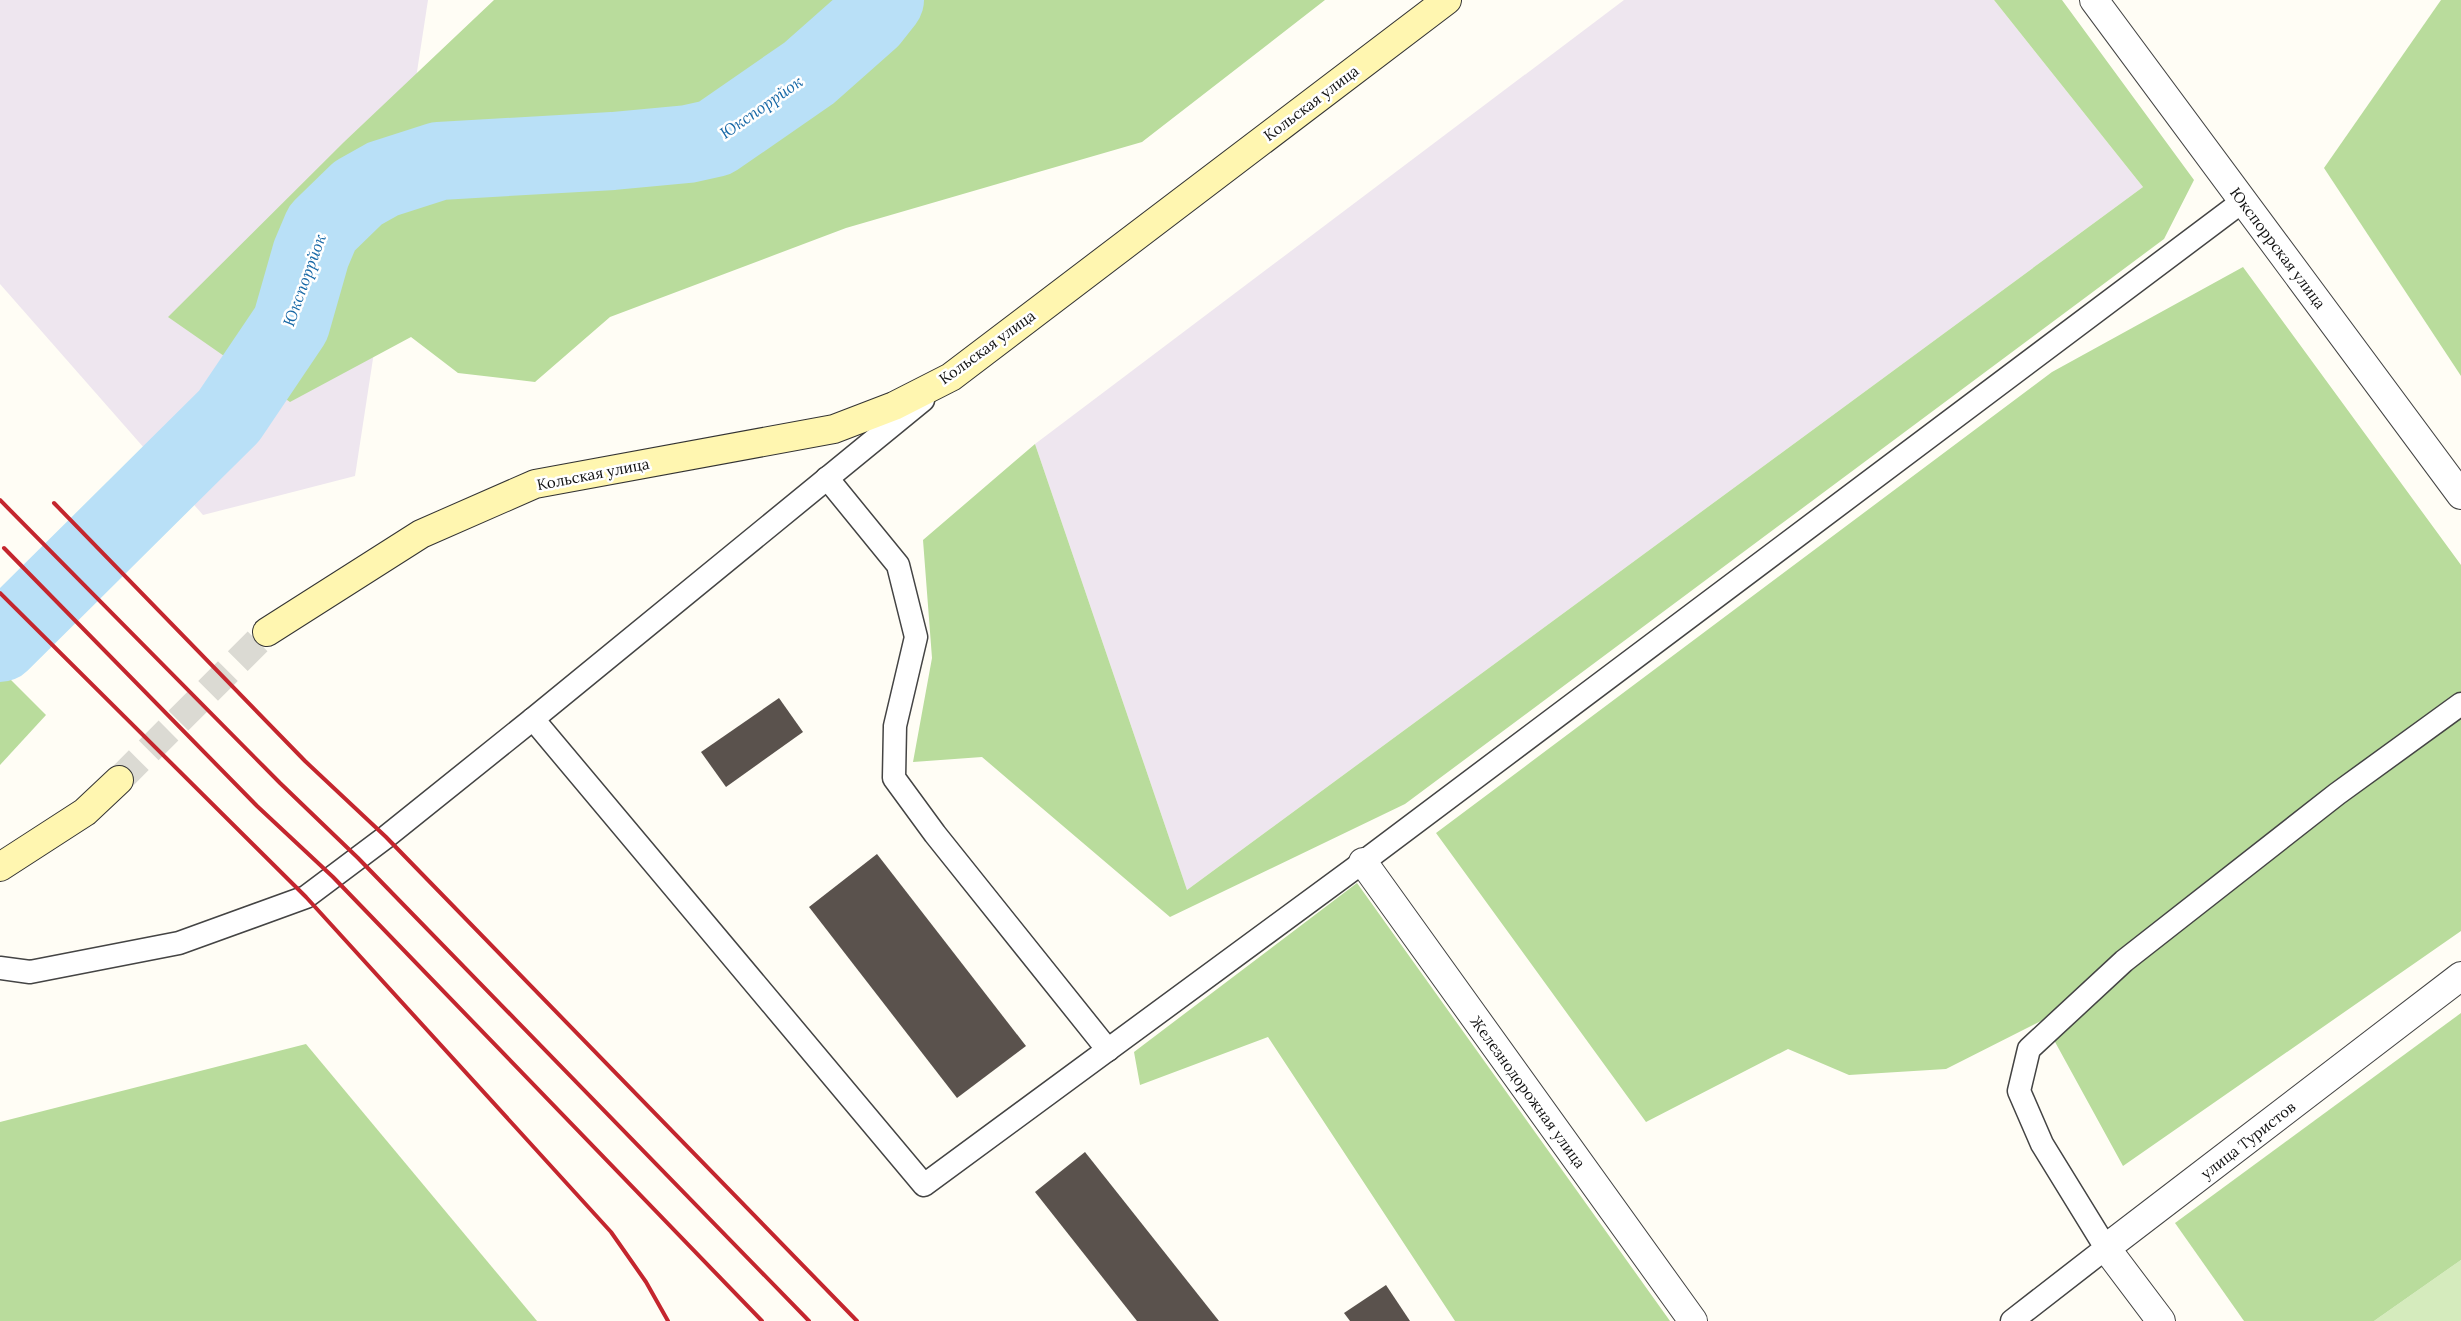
<svg xmlns="http://www.w3.org/2000/svg" width="2461" height="1321" viewBox="0 0 2461 1321" font-family="Lora,serif">
	<style>
		.industrial { fill: #eee6ef }
		.green { fill: #d5ebbd }
		.forest { fill: #b9dc9c }
		.lines { fill: none; stroke-linecap: round; stroke-linejoin: round }
		.river { stroke: #b9e0f7; stroke-width: 78 }
		.building { fill: #5a524d }
		.secondary-tunnel { stroke: #dbdad3; stroke-width: 28; stroke-dasharray: 28 14; stroke-linecap: butt }
		.lane-casing { stroke: #444; stroke-width: 25 }
		.street-casing { stroke: #444; stroke-width: 30 }
		.secondary-casing { stroke: #333; stroke-width: 30 }
		.lane { stroke: #fff; stroke-width: 22 }
		.street { stroke: #fff; stroke-width: 28 }
		.secondary { stroke: #fff6b0; stroke-width: 28 }
		.rail { stroke: #c4262e; stroke-width: 4 }
		.labels { text-anchor: middle; dominant-baseline: central; stroke-width: 5; stroke-linejoin: round; paint-order: stroke }
		.street-label { font-size: 15px; fill: #111; stroke: #fff }
		.water-label { font-size: 16px; font-style: italic; fill: #1768a6; stroke: #fff }
	</style>
	<rect width="100%" height="100%" fill="#fffdf5"/>
	<g class="industrial">
		<path d="M0,0h428l-73,476 -152,39 -203,-231z"/>
		<path d="M1624,0h370l149,187 -956,703 -152,-446z"/>
	</g>
	<path class="green" d="M2461,1260v61h-87z"/>
	<g class="forest">
		<path d="M494,0h831l-183,142 -296,86 -236,89 -75,65 -77,-9 -47,-36 -121,65 -122,-85 176,-175z"/>
		<path d="M1994,0h68l132,180 -30,59 -759,565 -235,113 -188,-160 -69,5 19,-104 -9,-118 112,-96 152,446 956,-703z"/>
		<path d="M2441,0h20v376l-137,-208z"/>
		<path d="M2243,267l218,298v366l-338,235 -80,-146 -97,49 -97,6 -61,-26 -142,73 -210,-289 616,-461z"/>
		<path d="M0,669l46,46 -46,50z"/>
		<path d="M1357,883l313,438h-215l-187,-284 -128,48 -6,-33z"/>
		<path d="M2461,1013v247l-87,61h-130l-69,-98z"/>
		<path d="M306,1044l231,277h-537v-199z"/>
	</g>
	<g class="lines">
		<path class="river" d="M0,643l229,-227 62,-92 20,-70 11,-26 36,-35 25,-14 56,-18 174,-10 75,-7 27,-6 94,-65 61,-54 15,-19"/>
	</g>
	<g class="building">
		<path d="M779,698l24,34 -77,55 -25,-35z"/>
		<path d="M877,854l149,192 -69,52 -148,-191z"/>
		<path d="M1085,1152l134,169h-82l-102,-129z"/>
		<path d="M1386,1285l24,36h-60l-6,-8z"/>
	</g>
	<g class="lines">
		<path class="secondary-tunnel" d="M119,780l148,-148"/>
		<defs>
			<g id="lane">
				<path d="M827,478l71,87 18,72 -21,89 -1,52 41,56 173,216"/>
				<path d="M533,719l391,466 439,-323 880,-661"/>
				<path d="M0,968l30,4 149,-29 127,-46 80,-60 147,-118 390,-319"/>
				<path d="M2012,1321l94,-73 -64,-104 -23,-53 10,-42 95,-88 213,-167 124,-90"/>
			</g>
			<g id="street">
				<path d="M2094,0l367,495"/>
				<path d="M1363,862l330,459"/>
				<path d="M2161,1321l-55,-73 355,-272"/>
			</g>
			<g id="secondary">
				<path d="M267,632l154,-98 114,-50 299,-55 60,-23 57,-29 496,-377"/>
				<path d="M0,867l85,-55 34,-32"/>
			</g>
		</defs>
		<use href="#lane" class="lane-casing"/>
		<use href="#street" class="street-casing"/>
		<use href="#secondary" class="secondary-casing"/>
		<use href="#lane" class="lane"/>
		<use href="#street" class="street"/>
		<use href="#secondary" class="secondary"/>
		<g class="rail">
			<path d="M0,500l280,283 78,75 451,463"/>
			<path d="M54,503l251,258 81,76 471,484"/>
			<path d="M4,548l253,258 76,71 429,444"/>
			<path d="M0,593l306,304 305,335 35,50 22,39"/>
		</g>
	</g>
	<g class="labels">
		<g class="street-label">
			<text transform="translate(1311 103) rotate(-37)">Кольская улица</text>
			<text transform="translate(2278 248) rotate(53)">Юкспоррская улица</text>
			<text transform="translate(987 347) rotate(-36)">Кольская улица</text>
			<text transform="translate(593 474) rotate(-11)">Кольская улица</text>
			<text transform="translate(1528 1092) rotate(54)">Железнодорожная улица</text>
			<text transform="translate(2248 1140) rotate(-38)">улица Туристов</text>
		</g>
		<g class="water-label">
			<text transform="translate(761 107) rotate(-35)">Юкспоррйок</text>
			<text transform="translate(304 280) rotate(-70)">Юкспоррйок</text>
		</g>
	</g>
</svg>
